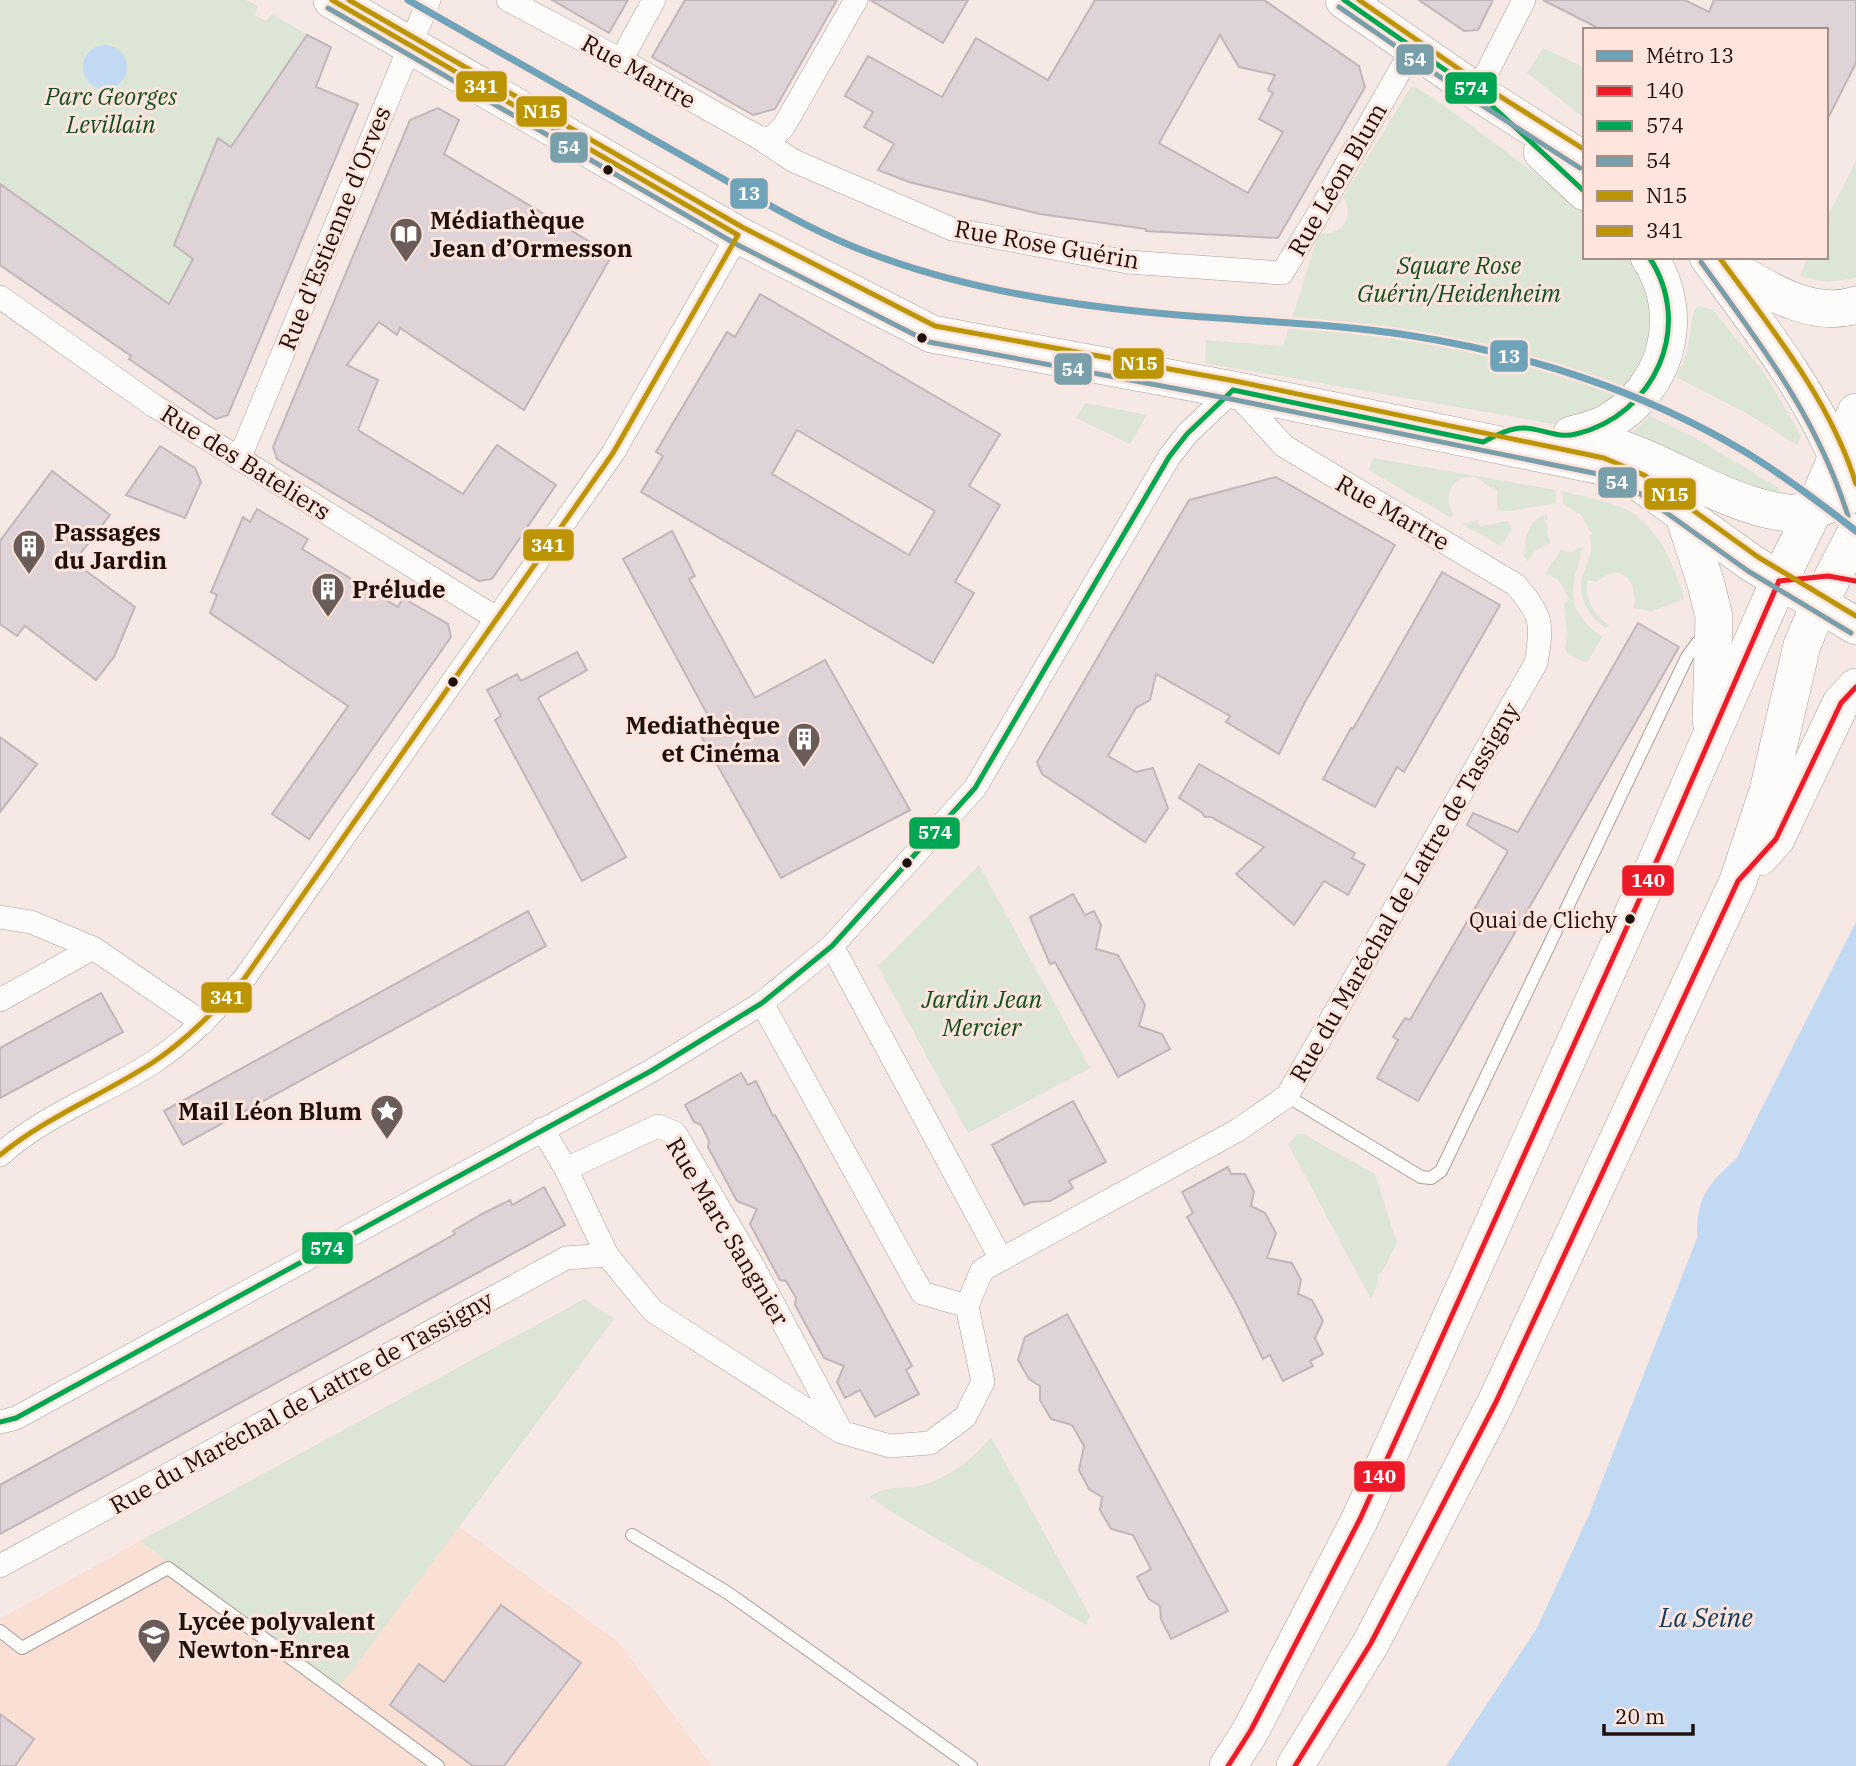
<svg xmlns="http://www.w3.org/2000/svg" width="1856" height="1766" viewBox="0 0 1856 1766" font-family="'IBM Plex Serif',serif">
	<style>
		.built { fill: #fadfd5 }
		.green { fill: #dce5d6 }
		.water { fill: #c2d9f3 }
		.building { fill: #ded3d7; stroke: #c1b6ba; stroke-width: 2; fill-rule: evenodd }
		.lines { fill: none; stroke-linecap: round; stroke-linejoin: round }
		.lane-casing { stroke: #ab9f9b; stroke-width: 14 }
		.street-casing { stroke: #ab9f9b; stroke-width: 24 }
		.primary-casing { stroke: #ab9f9b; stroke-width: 38 }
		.lane { stroke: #fefcfb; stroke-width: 12 }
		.street { stroke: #fefcfb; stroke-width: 23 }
		.primary { stroke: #fefcfb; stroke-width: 37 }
		.bus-1-casing { stroke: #fde5dd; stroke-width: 10 }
		.bus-2-casing { stroke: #fde5dd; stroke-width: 10 }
		.bus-3-casing { stroke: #fde5dd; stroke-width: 10 }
		.bus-4-casing { stroke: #fde5dd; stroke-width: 10 }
		.bus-5-casing { stroke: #fde5dd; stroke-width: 10 }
		.bus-1 { stroke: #ed1b2a; stroke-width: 5 }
		.bus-2 { stroke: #00a651; stroke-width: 5 }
		.bus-3 { stroke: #789faa; stroke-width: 5 }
		.bus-4 { stroke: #bc9505; stroke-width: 5 }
		.bus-5 { stroke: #bc9504; stroke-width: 5 }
		.metro-1-casing { stroke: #fde5dd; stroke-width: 12 }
		.metro-1 { stroke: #6ea3ba; stroke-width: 7 }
		.bus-dot { fill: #1e110c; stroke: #fde5dd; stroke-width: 2.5 }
		.labels { text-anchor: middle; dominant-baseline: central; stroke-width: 6; stroke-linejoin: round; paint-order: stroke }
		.bus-label { font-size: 22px; fill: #1e110c; stroke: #fde5dd; text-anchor: end }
		.street-label { font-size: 24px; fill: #1e110c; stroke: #fde5dd }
		.park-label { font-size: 24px; font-style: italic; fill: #114f20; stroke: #fde5dd }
		.poi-label { font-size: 24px; font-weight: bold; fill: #1e110c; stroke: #fde5dd; text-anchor: start }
		.water-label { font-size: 26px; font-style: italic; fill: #11395e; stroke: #fde5dd }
		.line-badge { stroke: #fde5dd; stroke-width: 2.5 }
		.badge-label { font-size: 19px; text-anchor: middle; font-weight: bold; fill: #fff }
	</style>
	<rect width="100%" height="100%" fill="#f6e8e4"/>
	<path class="built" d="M458,1526l160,116 94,124h-712v-147l140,-78 199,147z"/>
	<g class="green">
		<path d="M0,0h246l12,6 -3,9 11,6 6,-7 36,21 -77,112 -14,-8 -43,106 19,14 -26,47 -167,-121z"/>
		<path d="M1543,48l42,20v45l-3,3 -55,-43z"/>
		<path d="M1411,87l6,1 25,16 143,107v46h56l16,38 -19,96 -75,33h-9l-349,-61 1,-23 77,6 36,-113c22,4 37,-16 24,-36z"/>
		<path d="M1856,161v117l-28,4 -28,-6 8,-19h18v-37z"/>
		<path d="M1699,306l14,4 52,64 36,62 -4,9 -49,-31 -72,-37 10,-22 8,-45z"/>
		<path d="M1085,403l62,12 -17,29 -54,-26z"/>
		<path d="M1650,416l47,23 82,49 -5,9 -144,-62z"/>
		<path d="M1373,458l183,32v13l-46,8 -13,-1v-19l-3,-4 -4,1c-21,-26 -53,-3 -37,26l-2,4 -82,-48z"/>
		<path d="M1562,491c18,5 37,8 54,14 38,13 59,58 68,94l-32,12 -18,-3c5,-26 -13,-48 -37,-26l-10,-2c-1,20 5,34 22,45l-3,3c-17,-11 -30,-32 -23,-53 4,-13 12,-25 6,-39l3,-2 -11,-19 -18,-11z"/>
		<path d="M1546,514l2,5 -4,2 3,4v8l4,10 -15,7 -8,11 -4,-3c2,-19 2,-36 22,-44z"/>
		<path d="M1477,520l3,7 27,-6 5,8 -11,17 -39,-22z"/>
		<path d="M1583,546c-11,43 -22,59 19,91l-15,26 -20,-10 -2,-4 2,-14 -3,-30 5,-6 -11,-19 -13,-7 16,-23 10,2z"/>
		<path d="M979,865l111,203 -122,65 -90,-167z"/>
		<path d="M1297,1134h6l72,40 22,69 -14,27 -5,5v7l-7,17 -83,-155z"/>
		<path d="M584,1299l30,20 -275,369 -199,-147z"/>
		<path d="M991,1437l99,179 -4,9 -190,-110 -26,-18c18,-14 33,-6 53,-12 29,-9 49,-26 68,-48z"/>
	</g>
	<g class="water">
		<circle cx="105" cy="67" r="22"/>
		<path d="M1856,922v844h-410l91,-138 51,-111 109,-279c0,-42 9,-51 39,-79z"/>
	</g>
	<g class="building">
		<path d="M552,0h76l-19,33z"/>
		<path d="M685,0h152l-62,109 -22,6 -101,-58z"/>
		<path d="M870,0h98l-25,43z"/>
		<path d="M1095,0h169l95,66 6,21 -87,151 -132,-7v-2l-106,-15 -131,-32 -31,-12 16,-26 -30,-17 9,-15 -28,-16 23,-40 74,41 34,-59 72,42zM1220,35l19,32 36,8 -7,15 5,3 -14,26 24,13 -35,61 -89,-50z"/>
		<path d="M1419,0h74l-15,30 -14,1z"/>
		<path d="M1543,0h142l24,12 5,-12h142v63l-30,59v-92h-224z"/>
		<path d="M307,35l24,12 -15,40 42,17 -130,311 -12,4 -87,-60 2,-3 -131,-91v-81l169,120 24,-45 -19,-14 44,-107 13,9z"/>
		<path d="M438,108l21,12 -15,34 168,101 -88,155 -124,-82 -3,7 -18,-13 -32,43 31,15 -20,50 105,64 34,-49 59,40 -64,94 -13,2 -202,-122 -4,-12 137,-327z"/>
		<path d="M760,294l240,140 -31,52 31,19 -45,77 19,11 -41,70 -292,-171 22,-36 -7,-4 71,-120 8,5zM797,430l138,81 -26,44 -137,-81z"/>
		<path d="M160,446l35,22 6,14 -16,36 -59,-23z"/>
		<path d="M52,471l58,44 -36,47 61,45 -21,50 -18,23 -71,-54 -8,10 -17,-12v-83z"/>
		<path d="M1276,477l119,68 -90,157 -26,52 -53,-32 4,-6 -74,-42 -6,26 -14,8 -28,48 28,16 17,-4 15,40 -23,34 -103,-68 -5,-12 152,-262z"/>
		<path d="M257,509l51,30 -6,10 96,58 5,-9 45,26 3,13 -142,202 -37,-25 76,-108 -138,-93 7,-18 -6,-3 32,-75 7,5z"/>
		<path d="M672,531l23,45 -6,3 66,119 70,-38 85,150 -129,68 -84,-149 14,-8 -88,-162z"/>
		<path d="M1442,572l58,33 -96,167 -7,-5 -22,40 -52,-28 28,-51 2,1z"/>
		<path d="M1638,623l41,24 -261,454 -41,-23 21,-38 -5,-3 12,-19 5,2 98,-169 -41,-26 6,-12 45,19z"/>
		<path d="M577,652l10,18 -49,28 88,159 -44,24 -87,-161 6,-4 -14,-26 30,-16 4,7z"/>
		<path d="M0,737l37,27 -37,48z"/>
		<path d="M1199,764l156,89 -3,5 13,7 -17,30 -24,-14 -30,44 -58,-51 28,-27 -53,-30h-6l-4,-5 -22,-14z"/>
		<path d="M1073,894l12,21 9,-4 7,14 -5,24 22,6 27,50 -6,21 23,8 8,15 -52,28 -63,-115 -5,2 -20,-47z"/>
		<path d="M528,911l18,35 -363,199 -19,-34z"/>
		<path d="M101,993l22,39 -123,66v-50z"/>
		<path d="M741,1073l7,12 8,-4 17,35 2,-1 22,39 115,212 -6,4 13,24 -44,23 -15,-27 -15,8 -8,-16 7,-16 -20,-8 -29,-53 1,-7 -10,-17 -6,-1 -30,-56 7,-15 -20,-8 -29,-54 1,-6 -8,-16 -7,-3 -9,-17z"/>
		<path d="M1073,1101l33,61 -37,19 4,7 -23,13 -18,1 -8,3 -32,-60z"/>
		<path d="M1228,1167l3,7h14l9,18 -3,14 14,7 11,20 -9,25 25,5 9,17 -3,14 14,6 11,21 -8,17 8,16 -13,7 3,5 -30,15 -13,-26 -7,4 -27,-56 -49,-86 6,-4 -11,-21z"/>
		<path d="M544,1187l21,38 -565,309v-49l414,-228 41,-23 -2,-3 29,-17 28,-14 2,5z"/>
		<path d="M1067,1314l161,297 -57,28 -10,-20 -1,-13 -11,-7 -12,-22 14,-8 -18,-34 -22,-6 -11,-19 2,-13 -13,-8 -10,-19 5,-24 -12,-21 -21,-6 -11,-19v-14l-11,-7 -11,-19 7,-23z"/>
		<path d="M501,1605l80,58 -77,103h-31l-83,-61 29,-41 25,18z"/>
		<path d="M0,1714l34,25 -19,27h-15z"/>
	</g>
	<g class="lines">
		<defs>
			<g id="lane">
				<path d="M1287,1096l134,81 10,1 10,-7 246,-514 11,-15 10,5"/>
				<path d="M632,1535l96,58 243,173"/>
				<path d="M0,1631l22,17 146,-80 270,198"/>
			</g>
			<g id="street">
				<path d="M508,0l113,60 137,77 13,2 13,-13 72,-126"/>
				<path d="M621,60l33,-60"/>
				<path d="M1477,92l47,-92"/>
				<path d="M750,132l44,29 158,68 176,33 154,11 32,-52 99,-173"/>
				<path d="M0,297l153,108 343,213"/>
				<path d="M240,457l189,-457"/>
				<path d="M0,917l31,5 62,26 110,75"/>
				<path d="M832,946l169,313"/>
				<path d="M0,1000l93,-52"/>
				<path d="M762,1003l160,290 45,13"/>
				<path d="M0,1155c44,-40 102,-60 152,-92 36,-23 63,-53 92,-84l369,-526 125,-218"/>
				<path d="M566,1169l92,-43 17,7 79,135 86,161"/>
				<path d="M0,1422l16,-4 635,-347 111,-68 70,-57 143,-158 194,-331 18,-23 46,-44 51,56 232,139c26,31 27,38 20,78l-249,433 -49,34 -256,140 -15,36 16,76 -18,35 -35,26 -40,3 -49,-14 -188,-121 -46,-56 -41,-86 -24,-40"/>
				<path d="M0,1566l566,-308 41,-3"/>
			</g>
			<g id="primary">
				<path d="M332,0l406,235 194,99 301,56 368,76 39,17 113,81 103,62"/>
				<path d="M1344,0l133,92 108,69"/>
				<path d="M1542,152l43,40"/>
				<path d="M1708,257c49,67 103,134 134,212"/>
				<path d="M1715,259c42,23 91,62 141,46"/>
				<path d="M1571,435c11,-3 25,-6 36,-12 59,-34 81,-107 42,-166"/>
				<path d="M1609,445c52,15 97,47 149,62 12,3 25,7 37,6 21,-2 43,-11 61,-22"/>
				<path d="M1683,513l23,71 8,33 -3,104"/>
				<path d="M1760,857l16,-18 65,-136 15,-16"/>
				<path d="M1228,1766l23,-36 109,-211 294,-652 57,-131 68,-155 35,-71 42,-98"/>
				<path d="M1295,1766l76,-123 125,-241 242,-521 30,-90 34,-146 22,-51 32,-62"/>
			</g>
		</defs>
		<use href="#lane" class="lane-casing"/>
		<use href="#street" class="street-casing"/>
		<use href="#primary" class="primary-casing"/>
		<use href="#lane" class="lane"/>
		<use href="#street" class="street"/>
		<use href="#primary" class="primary"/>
		<defs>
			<g id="bus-1">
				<path d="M1779,581l49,-5 28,5"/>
				<path d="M1228,1766l23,-36 109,-211 294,-652 125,-286"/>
				<path d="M1295,1766l76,-123 125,-241 242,-521 38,-42 65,-136 15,-16"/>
			</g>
			<g id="bus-2">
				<path d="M1344,0l133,92 108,100"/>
				<path d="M0,1422l16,-4 635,-347 111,-68 70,-57 143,-158 194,-331 18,-23 46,-44 250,52c12,-6 26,-14 40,-14 18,0 35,11 53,6 79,-19 119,-108 73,-177"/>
			</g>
			<g id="bus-3">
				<path d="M1339,7l133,92 108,69"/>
				<path d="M328,8l406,235 195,99 302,57 367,75 38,17 112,80 103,62"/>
				<path d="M1701,262c60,83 116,155 147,254"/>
			</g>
			<g id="bus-4">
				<path d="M349,0l393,227 193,99 300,55 369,77 40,17 114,82 98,59"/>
				<path d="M1359,0l123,85 103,65"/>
				<path d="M1719,257c51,70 111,142 137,227"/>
			</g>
			<path id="bus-5" d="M0,1155c47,-38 102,-60 152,-92 35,-23 64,-54 92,-84l369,-526 125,-218 -406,-235"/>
		</defs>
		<use href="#bus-1" class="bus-1-casing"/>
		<use href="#bus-2" class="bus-2-casing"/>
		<use href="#bus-3" class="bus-3-casing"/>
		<use href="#bus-4" class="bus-4-casing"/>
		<use href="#bus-5" class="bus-5-casing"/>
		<use href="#bus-1" class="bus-1"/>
		<use href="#bus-2" class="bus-2"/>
		<use href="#bus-3" class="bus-3"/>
		<use href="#bus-4" class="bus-4"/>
		<use href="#bus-5" class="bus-5"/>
		<defs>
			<path id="metro-1" d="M408,0l354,201c35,20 72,39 110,53 87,33 181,49 273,58 90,9 179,10 268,24 114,18 229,55 329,114 40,24 77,52 114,81"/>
		</defs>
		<use href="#metro-1" class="metro-1-casing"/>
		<use href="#metro-1" class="metro-1"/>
	</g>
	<defs>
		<symbol id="library-pin" viewBox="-11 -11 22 30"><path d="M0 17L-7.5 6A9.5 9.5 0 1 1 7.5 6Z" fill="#6a5c58" stroke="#fde5dd"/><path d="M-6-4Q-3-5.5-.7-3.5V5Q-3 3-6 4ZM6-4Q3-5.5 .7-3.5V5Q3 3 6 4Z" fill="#fff"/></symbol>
		<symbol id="building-pin" viewBox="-11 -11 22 30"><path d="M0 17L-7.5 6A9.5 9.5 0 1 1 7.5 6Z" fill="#6a5c58" stroke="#fde5dd"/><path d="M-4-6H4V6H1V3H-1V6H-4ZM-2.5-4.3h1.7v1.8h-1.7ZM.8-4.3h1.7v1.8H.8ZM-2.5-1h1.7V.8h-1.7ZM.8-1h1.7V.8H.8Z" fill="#fff"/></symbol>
		<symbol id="sight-pin" viewBox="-11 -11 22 30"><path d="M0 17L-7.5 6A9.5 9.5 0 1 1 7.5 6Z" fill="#6a5c58" stroke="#fde5dd"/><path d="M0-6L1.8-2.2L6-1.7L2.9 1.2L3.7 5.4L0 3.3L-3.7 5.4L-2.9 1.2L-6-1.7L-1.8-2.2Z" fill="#fff"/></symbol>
		<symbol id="school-pin" viewBox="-11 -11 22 30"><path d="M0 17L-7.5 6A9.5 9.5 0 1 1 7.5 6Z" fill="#6a5c58" stroke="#fde5dd"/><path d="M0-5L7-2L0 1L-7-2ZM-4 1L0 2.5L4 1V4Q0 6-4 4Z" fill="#fff"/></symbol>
	</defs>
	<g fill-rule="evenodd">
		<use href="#library-pin" x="387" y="215" width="38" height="52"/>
		<use href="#building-pin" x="10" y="527" width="38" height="52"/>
		<use href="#building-pin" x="309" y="570" width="38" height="52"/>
		<use href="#building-pin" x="785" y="720" width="38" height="52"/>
		<use href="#sight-pin" x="368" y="1092" width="38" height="52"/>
		<use href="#school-pin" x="135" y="1616" width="38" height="52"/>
	</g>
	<g class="bus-dot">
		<circle cx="608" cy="170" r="6"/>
		<circle cx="922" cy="338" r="6"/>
		<circle cx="453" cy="682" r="6"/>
		<circle cx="907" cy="863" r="6"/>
		<circle cx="1630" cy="919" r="6"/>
	</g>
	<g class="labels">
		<g class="bus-label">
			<text x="1617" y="919">Quai de Clichy</text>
		</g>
		<g class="street-label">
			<text transform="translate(639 71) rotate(29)">Rue Martre</text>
			<text transform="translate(1337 179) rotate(-60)">Rue Léon Blum</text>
			<text transform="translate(334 228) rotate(-68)">Rue d'Estienne d'Orves</text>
			<text transform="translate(1047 244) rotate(10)">Rue Rose Guérin</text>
			<text transform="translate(246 462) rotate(32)">Rue des Bateliers</text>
			<text transform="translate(1393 512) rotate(30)">Rue Martre</text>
			<text transform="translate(1404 892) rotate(-60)">Rue du Maréchal de Lattre de Tassigny</text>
			<text transform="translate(728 1231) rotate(59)">Rue Marc Sangnier</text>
			<text transform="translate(301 1402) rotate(-29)">Rue du Maréchal de Lattre de Tassigny</text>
		</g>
		<g class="park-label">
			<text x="111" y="96">Parc Georges<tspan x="111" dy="28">Levillain</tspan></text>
			<text x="1459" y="265">Square Rose<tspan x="1459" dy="28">Guérin/Heidenheim</tspan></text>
			<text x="982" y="999">Jardin Jean<tspan x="982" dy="28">Mercier</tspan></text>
		</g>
		<g class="poi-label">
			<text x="430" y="220">Médiathèque<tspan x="430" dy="28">Jean d’Ormesson</tspan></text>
			<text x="54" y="532">Passages<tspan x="54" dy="28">du Jardin</tspan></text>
			<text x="352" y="589">Prélude</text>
			<text x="780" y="725" text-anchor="end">Mediathèque<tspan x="780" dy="28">et Cinéma</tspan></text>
			<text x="362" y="1111" text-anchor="end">Mail Léon Blum</text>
			<text x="178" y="1621">Lycée polyvalent<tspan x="178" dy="28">Newton-Enrea</tspan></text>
		</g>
		<g class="water-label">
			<text x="1706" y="1617">La Seine</text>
		</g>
	</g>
	<g class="line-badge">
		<rect x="1395" y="43" width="40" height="33" rx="7" fill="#789faa"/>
		<rect x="455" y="70" width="53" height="33" rx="7" fill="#bc9504"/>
		<rect x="1444" y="71" width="54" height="34" rx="7" fill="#00a651"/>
		<rect x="515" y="95" width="53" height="33" rx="7" fill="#bc9505"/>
		<rect x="549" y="131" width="40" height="33" rx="7" fill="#789faa"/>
		<rect x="729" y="177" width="40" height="33" rx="7" fill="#6ea3ba"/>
		<rect x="1489" y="339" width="40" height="34" rx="7" fill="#6ea3ba"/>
		<rect x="1112" y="347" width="53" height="33" rx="7" fill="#bc9505"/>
		<rect x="1053" y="352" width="40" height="34" rx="7" fill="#789faa"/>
		<rect x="1597" y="466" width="41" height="33" rx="7" fill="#789faa"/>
		<rect x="1643" y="477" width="54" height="34" rx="7" fill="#bc9505"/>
		<rect x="522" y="528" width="53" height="34" rx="7" fill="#bc9504"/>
		<rect x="908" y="816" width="53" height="34" rx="7" fill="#00a651"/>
		<rect x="1621" y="864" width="54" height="33" rx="7" fill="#ed1b2a"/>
		<rect x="200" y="981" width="53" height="33" rx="7" fill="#bc9504"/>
		<rect x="301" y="1231" width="53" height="34" rx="7" fill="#00a651"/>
		<rect x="1353" y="1460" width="53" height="33" rx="7" fill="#ed1b2a"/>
	</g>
	<g class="badge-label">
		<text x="1415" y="66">54</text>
		<text x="481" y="93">341</text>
		<text x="1471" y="95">574</text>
		<text x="542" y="118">N15</text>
		<text x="569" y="154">54</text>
		<text x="749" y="200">13</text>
		<text x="1509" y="363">13</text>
		<text x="1139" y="370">N15</text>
		<text x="1073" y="376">54</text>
		<text x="1617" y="489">54</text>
		<text x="1670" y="501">N15</text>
		<text x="548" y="552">341</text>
		<text x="935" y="839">574</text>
		<text x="1648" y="887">140</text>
		<text x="227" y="1004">341</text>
		<text x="327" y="1255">574</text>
		<text x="1379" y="1483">140</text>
	</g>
	<rect x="1583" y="28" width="245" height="231" fill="#fde5dd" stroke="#a49089" stroke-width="2"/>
	<rect x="1597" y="51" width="35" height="10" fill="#6ea3ba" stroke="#a49089" stroke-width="2"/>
	<text x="1646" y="63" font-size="21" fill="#1e110c">Métro 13</text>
	<rect x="1597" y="86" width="35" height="10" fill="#ed1b2a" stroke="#a49089" stroke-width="2"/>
	<text x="1646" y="98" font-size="21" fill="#1e110c">140</text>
	<rect x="1597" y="121" width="35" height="10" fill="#00a651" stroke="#a49089" stroke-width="2"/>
	<text x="1646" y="133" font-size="21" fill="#1e110c">574</text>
	<rect x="1597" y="156" width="35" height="10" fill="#789faa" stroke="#a49089" stroke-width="2"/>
	<text x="1646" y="168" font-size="21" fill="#1e110c">54</text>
	<rect x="1597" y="191" width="35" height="10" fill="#bc9505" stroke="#a49089" stroke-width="2"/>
	<text x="1646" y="203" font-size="21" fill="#1e110c">N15</text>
	<rect x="1597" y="226" width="35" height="10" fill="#bc9504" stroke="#a49089" stroke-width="2"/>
	<text x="1646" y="238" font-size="21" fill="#1e110c">341</text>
	<path d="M1604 1724v10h89v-10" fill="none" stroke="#1e110c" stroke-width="3.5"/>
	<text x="1615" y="1724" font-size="21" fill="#1e110c" stroke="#fde5dd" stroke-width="5" paint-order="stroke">20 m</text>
</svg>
